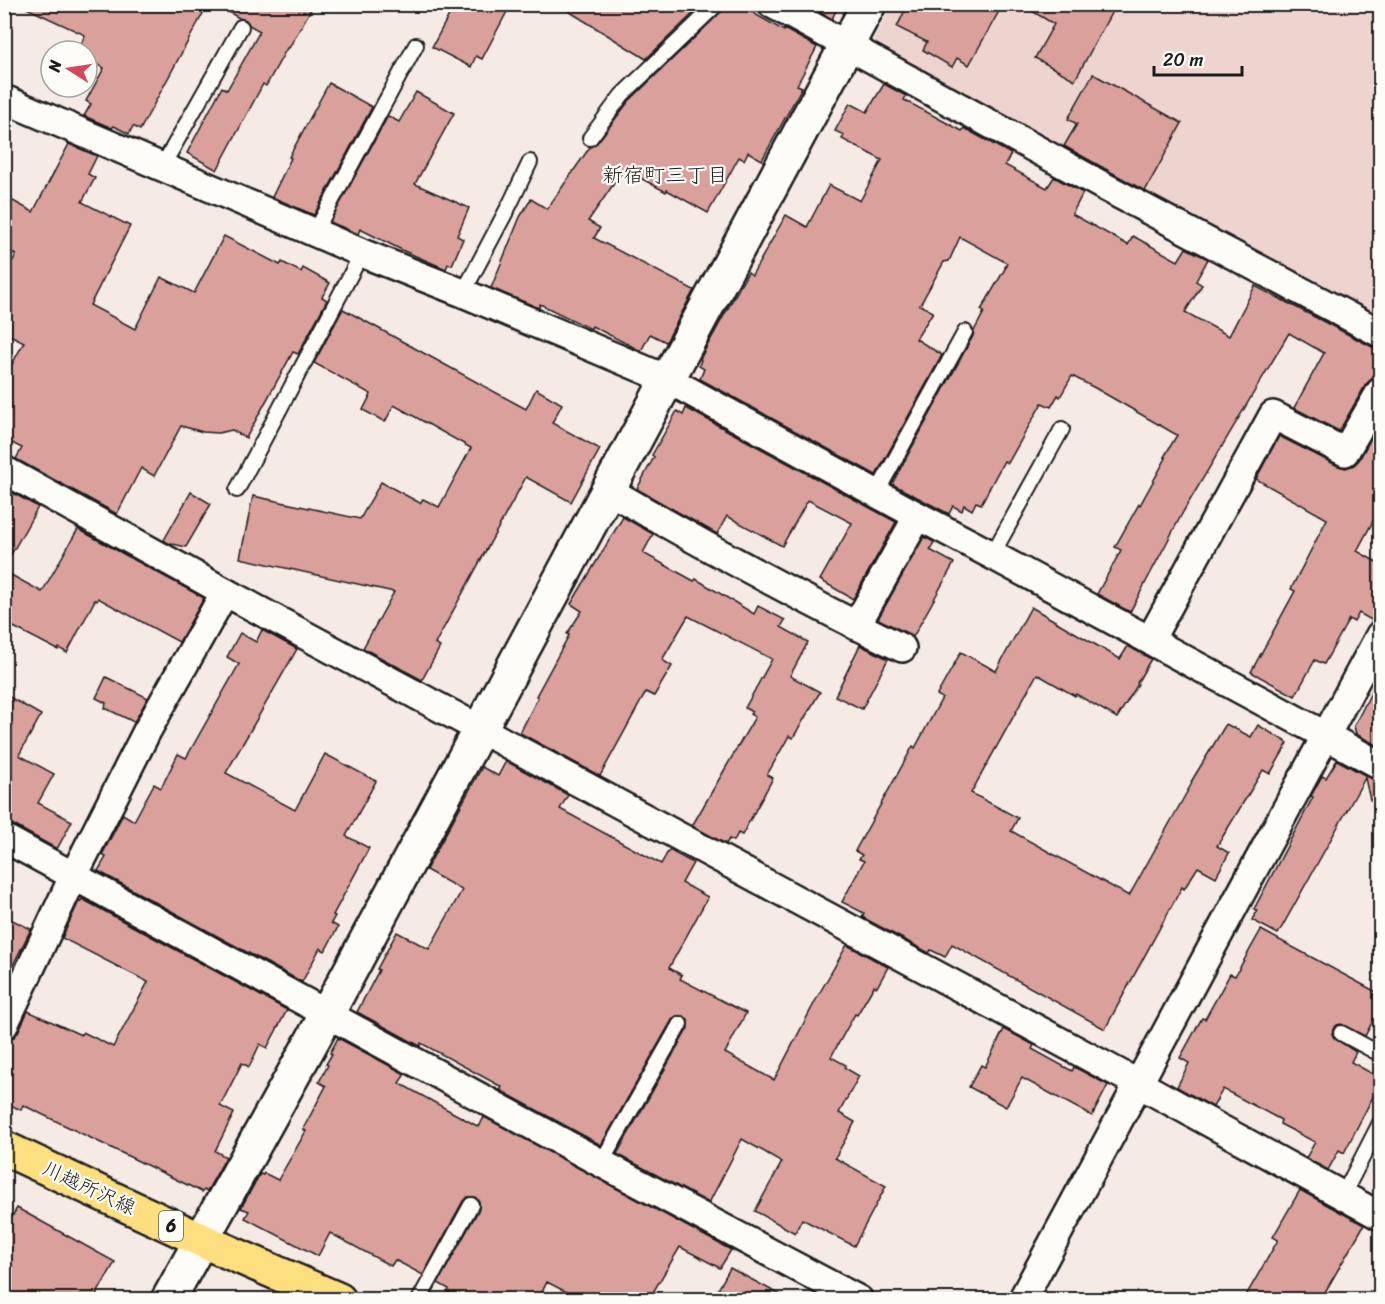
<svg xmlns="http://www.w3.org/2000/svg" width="1385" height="1304" viewBox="0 0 1385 1304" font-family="Sriracha,'Klee One',sans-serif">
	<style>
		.built { fill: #eed4cf }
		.building { fill: #daa09c; stroke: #1c1c1c; stroke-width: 1.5 }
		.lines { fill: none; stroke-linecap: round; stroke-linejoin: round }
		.lane-casing { stroke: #1c1c1c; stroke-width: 18 }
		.street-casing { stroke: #1c1c1c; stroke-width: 32 }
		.secondary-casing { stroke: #1c1c1c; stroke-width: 38 }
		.primary-casing { stroke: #1c1c1c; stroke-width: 38 }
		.lane { stroke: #fdfcf7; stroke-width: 14 }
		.street { stroke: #fdfcf7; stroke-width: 27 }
		.secondary { stroke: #fdfcf7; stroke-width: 33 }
		.primary { stroke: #fedf80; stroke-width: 33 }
		.labels { text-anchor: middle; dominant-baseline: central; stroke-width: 4.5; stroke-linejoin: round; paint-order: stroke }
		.shield { fill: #fdfcf7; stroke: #605f5e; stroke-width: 1.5 }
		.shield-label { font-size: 18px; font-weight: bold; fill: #1c1c1c }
		.street-label { font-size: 20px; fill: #1c1c1c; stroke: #fdfcf7 }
		.neighbourhood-label { font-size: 21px; fill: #1c1c1c; stroke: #fdfcf7 }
	</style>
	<rect width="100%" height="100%" fill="#f6eae5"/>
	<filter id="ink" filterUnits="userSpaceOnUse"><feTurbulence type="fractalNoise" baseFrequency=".0167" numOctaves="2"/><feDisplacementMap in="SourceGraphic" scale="12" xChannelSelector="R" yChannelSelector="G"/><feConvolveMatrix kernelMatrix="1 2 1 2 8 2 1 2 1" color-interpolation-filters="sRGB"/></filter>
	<g filter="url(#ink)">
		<path class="built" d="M892,5h488v317l-511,-275z"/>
		<g class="building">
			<path d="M18,4h190l-68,126 -7,-4 -4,8 -15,-8 -2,2 -28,-12 7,-12 -5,-3 18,-33 -14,-8 2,-3 -5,-2v-4h-9l7,-16z"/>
			<path d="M215,4h99l-25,44h-2l-21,38 -3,-2 -46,86 -30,-17 35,-66 5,3 33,-59 -11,-6 -3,-5 -7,-2z"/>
			<path d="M455,4h56l-29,55 -6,-3 -5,11 -39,-20z"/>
			<path d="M557,4h146l-57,55z"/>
			<path d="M726,4h12l46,27v-2l33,18 -20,38 5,2 -40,73 -14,-8 -4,8 -5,-3 -31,56 -41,-23 -1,2 -42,-23 -36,52 12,7 -6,10 100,52 -28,52 -16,-8 -9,17 -49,-25 -1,3 -51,-25 -1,4 -48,-20 29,-71 11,-18 16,10 43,-62 7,-4 32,-42 94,-91z"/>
			<path d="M806,4h33l-7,15z"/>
			<path d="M908,4h95l-34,61 -12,-7 -5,9 -29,-17 4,-8 -30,-15z"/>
			<path d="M1020,4h96l-41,76 -40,-22 19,-34z"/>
			<path d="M1093,74l89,49 -37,68 -81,-45 13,-22 -9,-5z"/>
			<path d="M329,83l43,24 -58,108 -42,-18 19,-39 -2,-1z"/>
			<path d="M884,84l22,12 -2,4 58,31 2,-3 47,26 -6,11 42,23 7,-11 29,16 -11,21 56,31 5,-9 45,25 8,-13 22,11 -12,22 6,4 -17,27 44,24 26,-50 125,65v25l-7,2 -7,6 -27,47 -45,-23 30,-55 -35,-20 -106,179 -53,100 -33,-18 24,-44 -6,-3 24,-43 1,1 26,-47 -2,-1 13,-22 -82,-47 -23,-12 -12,21 -2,-2 -7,12 -9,-4 -34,60 -4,-2 -23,43 -5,-2 -4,8 -8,-5 -2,6 -9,-5 -4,8 -57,-30 81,-148 1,-5 10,-19 -3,-2 25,-43h-1l2,-4 -47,-26 -11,24 -5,1 -24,43 13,7 -17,27 26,16 -66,120 -176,-96 4,-10 -5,-3 2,-6 -1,-1 48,-87 4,3 34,-60 21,12 22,-42 31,16 22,-41 -40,-21 2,-4 -9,-4 15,-28 17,9z"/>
			<path d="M416,92l38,21 -39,71 54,24 -12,28 6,3 -11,26 -4,-1 -2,5 -42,-18 -44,-22 -2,5 -28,-12 58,-106 11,6z"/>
			<path d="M69,144l28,12 -9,18 7,4 -13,24 48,24 -40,79 45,24 26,-52 33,16 30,-57 56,29 2,-3 19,10 2,-4 27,15 -8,14 5,3 -29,54 -5,-2 -47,86 -14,-8 -14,3 -15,-1 -22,-6 -27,50 -13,-8 -24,46 -101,-55 6,-11 -18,-9v-60l20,-37 -20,-10v-56l12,-21 -12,-7v-52l29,16z"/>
			<path d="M343,309l183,100 10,-20 26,15 -10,19 48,26 -29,53 -45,-25 -91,167 5,3 -18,33 -59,-32 31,-56 -154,-34 13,-62 107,23 21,-37 39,21 3,-4 16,8 32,-59 -77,-43 -9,17 -22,-12 8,-16 -57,-31z"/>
			<path d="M686,408l210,114 -43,77 -33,-19 32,-57 -44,-23 -26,46 -55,-30 -10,18 -80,-45 17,-32 -2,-2 25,-44 6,4z"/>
			<path d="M1380,422v86l-23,43 23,13v55l-7,2 -14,-8 -5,9 -5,-3 -25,45 -9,-4 -20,36 -44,-24 44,-81 -4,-2 36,-70 -71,-40 23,-43 59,30 8,2 8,-3 5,-5z"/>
			<path d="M4,488l34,19 -34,60z"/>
			<path d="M191,492l20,12 -25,43 -18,-4 -4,-3z"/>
			<path d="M623,517l30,17 -10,19 51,28 2,-2 58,35 4,-8 27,14 -4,7 27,15 -18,34 30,16 -27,46 -4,-2 -22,39 6,3 -31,57 -4,-2 -4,8 -5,-2 -3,5 -34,-18 63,-109 -5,-3 2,-2 -7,-4 27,-49 -84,-43 -26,44 10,6 -18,30 -8,-4 -46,84 -80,-43 18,-36 -2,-1 33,-61 -2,-1 15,-23 -11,-7z"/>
			<path d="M78,529l126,69 -25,44 -81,-44 -1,3 -2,-1 -28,53 -8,-5 -1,2 -54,-28v-51l38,21z"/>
			<path d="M924,537l10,5 -4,8 24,13 -41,74 -4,-3 -31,-15z"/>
			<path d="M1031,607l89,52 8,-13 23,13 -14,24 1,1 -21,34 -41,-24 -1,2 -38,-22 -66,119 47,25 -7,13 118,65 63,-113 -1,-1 35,-58 25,13 7,-12 30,18 -18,31 -7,-4 -46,76 12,7 -13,24 -18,-10 -14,22 -2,-2 -77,142 -153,-85 -7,13 -14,-7 -2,3 -67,-36 2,-4 -22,-11 22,-41 -5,-2 3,-4 -7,-4 58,-105 2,2 27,-50 -5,-3 24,-43 35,19z"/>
			<path d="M262,630l35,19 -71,124 69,37 30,-56 51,27 -30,55 23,12 -36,67 2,1 -4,7 7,4 -13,24 -5,-3 -18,34 -204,-111 8,-14 -4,-2 21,-41 11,7 20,-37 7,4 17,-34 8,4 53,-94 -12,-7 13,-24 16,9z"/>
			<path d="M860,645l28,14 -26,50 -27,-13z"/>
			<path d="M1380,675v72l-24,-13 -2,-8z"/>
			<path d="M106,677l42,21 -14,24 -29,-14 1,-5 -10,-5z"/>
			<path d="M4,694l37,21 -22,40 35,19 -16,29 34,18 -15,28 -45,-25 -8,-2z"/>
			<path d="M1337,760l35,19 8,2v18l-10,1 -5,-22 -87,156 -26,-14 5,-9 -3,-2 59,-112 -2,-1 11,-20 4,2z"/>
			<path d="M506,761l62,34 -8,14 101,55 8,-14 24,13 -11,20 26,14 -39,71 13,7 -2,4 66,34 -21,40 49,27 45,-86 28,-49 41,22 -11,20 -3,-1 -17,29 -2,-1 -24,43 15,8 -1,3 14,8 -20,37 16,9 -20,36 51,28 -32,60 -52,-27 -7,14 -40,-22 27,-49 -40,-23 -33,64 -92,-49 71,-126v-8l-4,-4h-8l-4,4 -71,125 -101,-55 2,-3 -81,-44 -1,3 -63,-34 22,-42 -2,-1 20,-37 32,17 33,-59 -36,-20 56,-103 16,9z"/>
			<path d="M82,899l205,111 -20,38 -7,-4 -11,23 -7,-4 -22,43 14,7 -19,38 11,6 -19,34 -3,-1 -2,2 -179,-87 -2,5 -17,-8v-51l6,-12 3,-1 5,-6 10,-21 53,24 2,-3 30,15 35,-65 -86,-44 17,-37 1,1z"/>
			<path d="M4,916l27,13 -27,54z"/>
			<path d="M1261,930l119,64v13l-15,29 -24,-12 -4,1 -4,4 -1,5 2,4 22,14 -5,10 29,16v5l-36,70 -5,-3 -11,20 -22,-12 9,-16 -35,-18 1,-4 -58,-31 -10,18 -36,-20 12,-24 -9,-5 22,-40 3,1 25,-45 5,2z"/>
			<path d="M1004,1029l30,16 -2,4 40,22 2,-4 34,18 -16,31 -70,-38 -16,29 -37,-20 12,-22 4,2z"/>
			<path d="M338,1038l67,36 -6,9 80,44 5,-10 247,133 -11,18 -40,-21 -31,52h-69l-33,-17 -9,17h-78l-12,-7 1,-3 -11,-6 41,-74v-8l-4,-4h-8l-4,4 -40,74 -28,-15 -4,6 -61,-33 -12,23 -73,-38 4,-7 -8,-3 19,-34 3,1 1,-2 14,7 28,-49 -3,-2 23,-43 -7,-4 9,-17 -2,-1 6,-10 -2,-1z"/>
			<path d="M1300,1190l64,35 -43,74h-77l34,-59 -5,-3z"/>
			<path d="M17,1208l98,54 -21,37h-90v-69z"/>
			<path d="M730,1268l58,31h-75z"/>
		</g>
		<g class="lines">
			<defs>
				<g id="lane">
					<path d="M590,138l32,-43 95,-91"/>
					<path d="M162,167l79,-140"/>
					<path d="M315,232l101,-187"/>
					<path d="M463,293l48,-91 19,-40"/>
					<path d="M237,490l125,-237"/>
					<path d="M876,494l89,-162"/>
					<path d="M992,555l70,-126"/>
					<path d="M1341,1033l39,21"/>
					<path d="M601,1163l79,-139"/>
					<path d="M1343,1195l37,-72"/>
					<path d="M419,1300l52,-95"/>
				</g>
				<g id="street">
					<path d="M772,4l333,183 275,146"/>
					<path d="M4,99l358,154 101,40 204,86 251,137 74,39 388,210"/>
					<path d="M4,470l221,122 914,492 241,132"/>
					<path d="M608,490c96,56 194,109 294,158"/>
					<path d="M856,626l62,-110"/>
					<path d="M1150,640l123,-225 72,37 35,-60"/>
					<path d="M4,838l597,325 258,137"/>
					<path d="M4,1025l70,-150 73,-144 78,-139"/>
					<path d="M1022,1300l358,-665"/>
				</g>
				<path id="secondary" d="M168,1300l159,-286 542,-1010"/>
				<path id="primary" d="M4,1148l197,92 138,60"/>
			</defs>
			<use href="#lane" class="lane-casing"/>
			<use href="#street" class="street-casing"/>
			<use href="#secondary" class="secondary-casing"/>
			<use href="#primary" class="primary-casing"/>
			<use href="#lane" class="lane"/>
			<use href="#street" class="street"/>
			<use href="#secondary" class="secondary"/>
			<use href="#primary" class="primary"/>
		</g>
	</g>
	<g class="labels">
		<rect class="shield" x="159" y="1211" width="24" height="30" rx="4.5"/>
		<g class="shield-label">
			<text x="171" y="1226">6</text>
		</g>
		<g class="street-label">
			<text transform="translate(89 1188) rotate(25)">川越所沢線</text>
		</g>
		<g class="neighbourhood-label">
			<text x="665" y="175">新宿町三丁目</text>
		</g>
	</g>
	<rect width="1385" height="1304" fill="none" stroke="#fdfcf7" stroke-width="24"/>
	<rect x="12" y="12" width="1361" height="1280" fill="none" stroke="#1c1c1c" stroke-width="2" filter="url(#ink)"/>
	<g transform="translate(69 69) rotate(282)"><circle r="28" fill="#fdfcf7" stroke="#a3a29f" stroke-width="1.5"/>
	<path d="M0-4.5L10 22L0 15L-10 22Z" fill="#d1495b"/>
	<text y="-9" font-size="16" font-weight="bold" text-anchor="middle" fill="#1c1c1c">N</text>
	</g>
	<path d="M1154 66v9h88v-9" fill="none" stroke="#1c1c1c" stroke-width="3"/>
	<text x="1163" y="66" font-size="18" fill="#1c1c1c" stroke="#fdfcf7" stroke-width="4.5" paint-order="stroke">20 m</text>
</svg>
